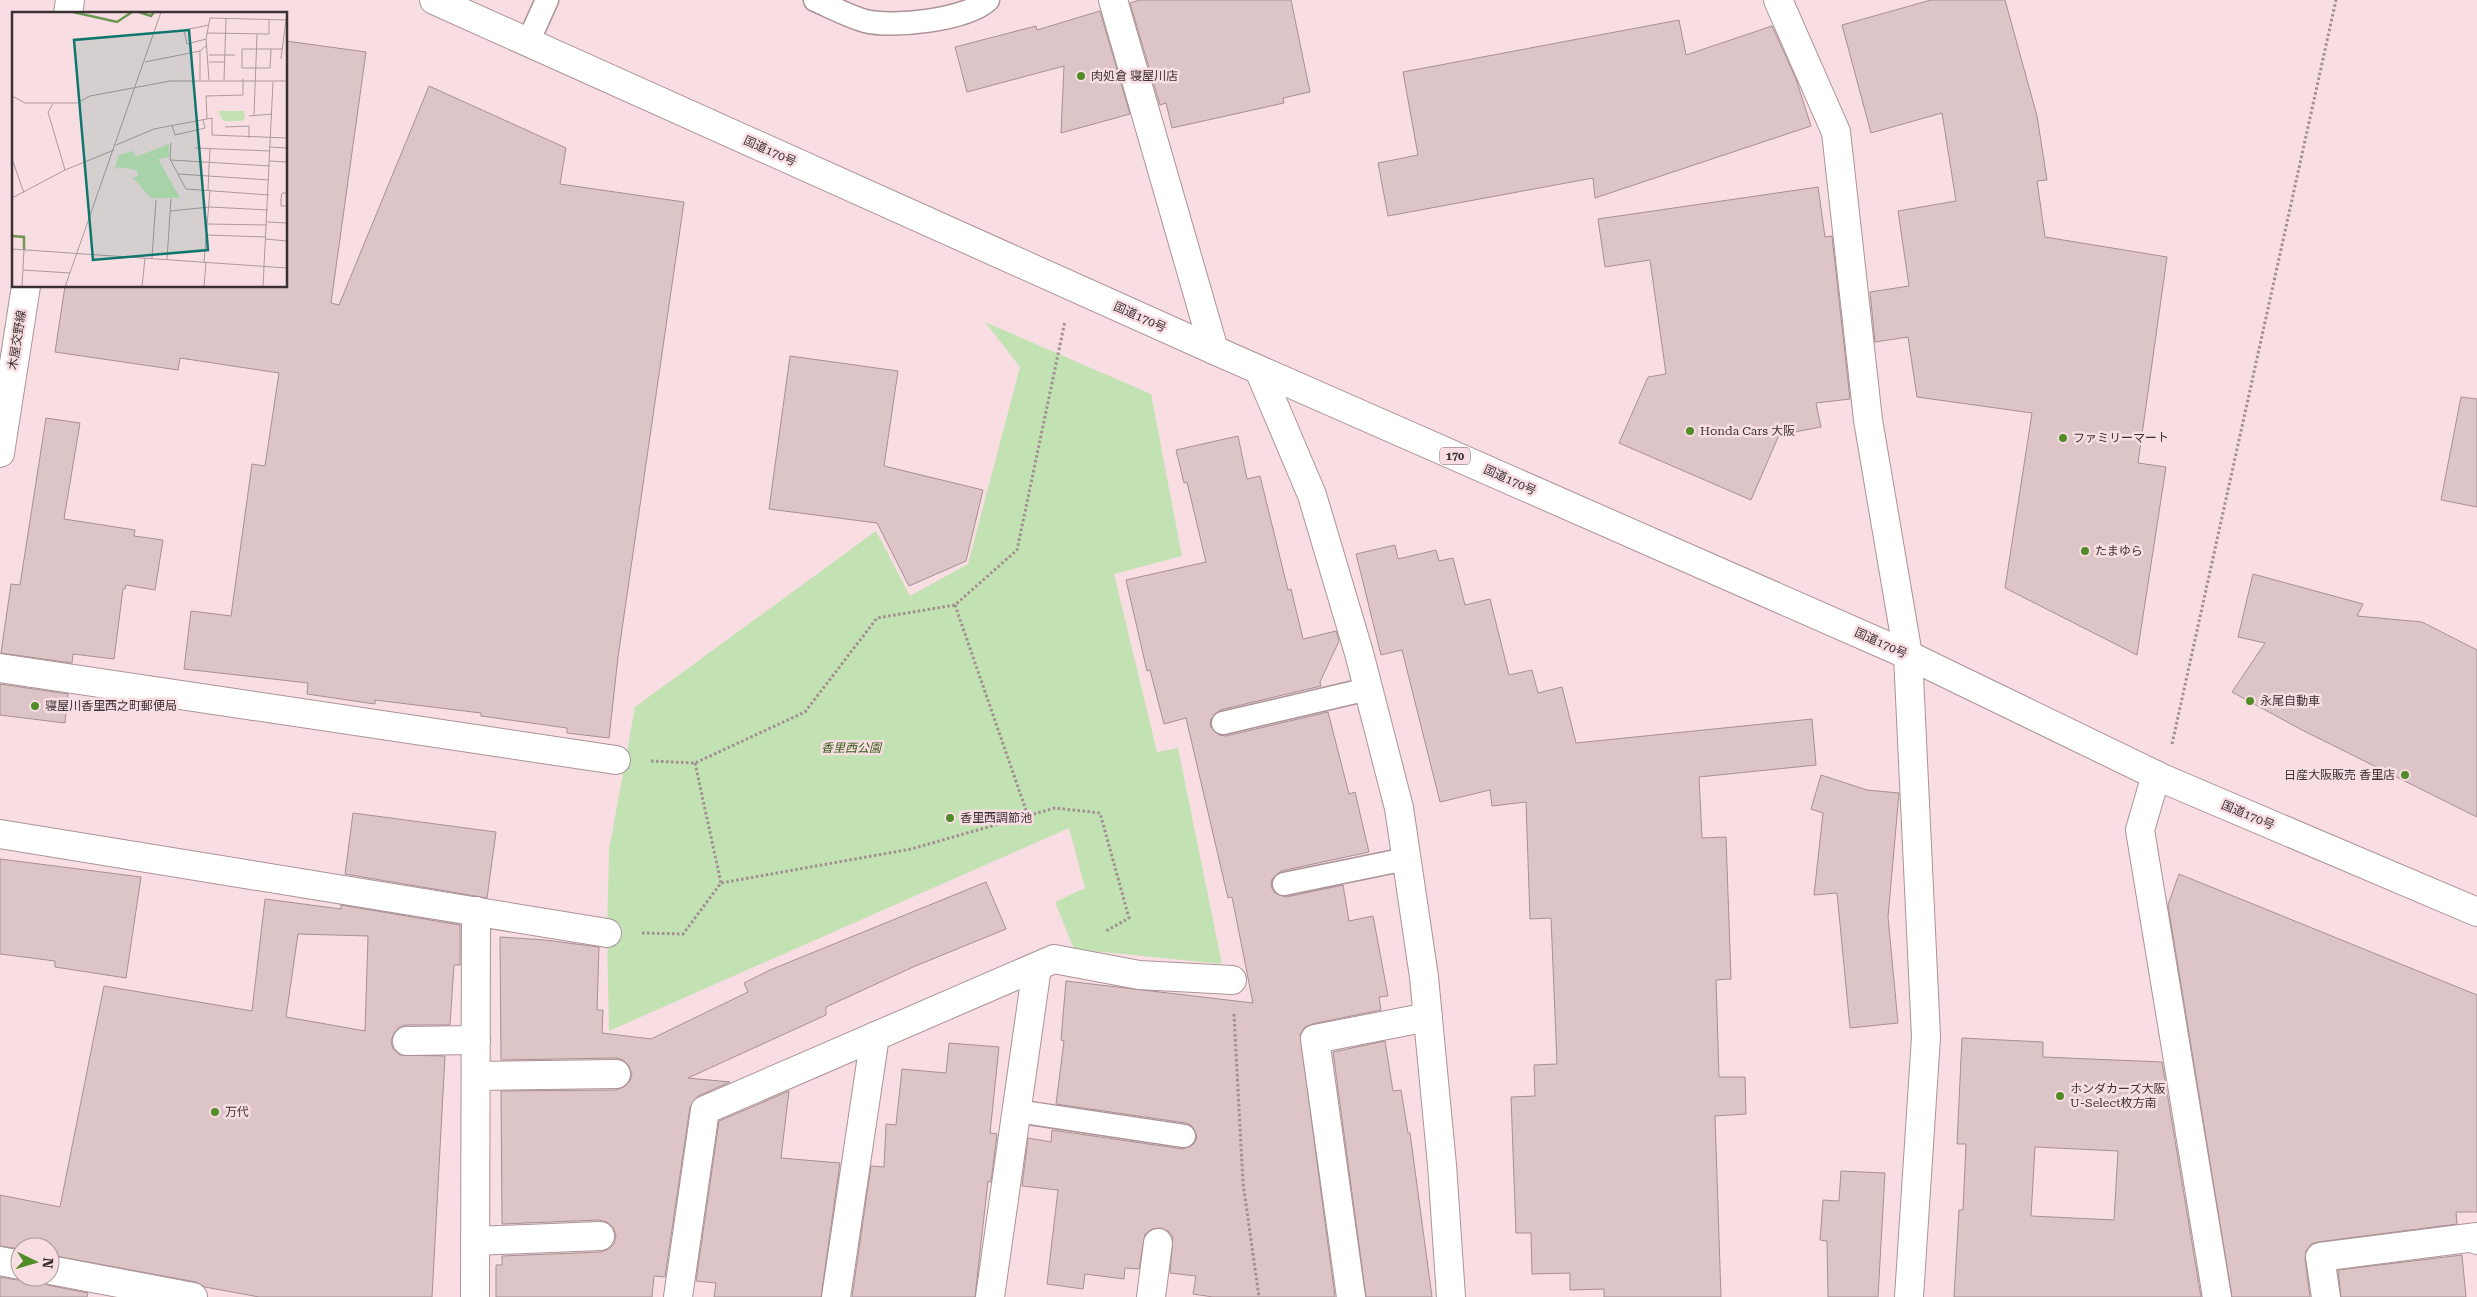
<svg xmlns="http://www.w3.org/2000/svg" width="2477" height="1297" viewBox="0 0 2477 1297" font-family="'Roboto Serif','Noto Sans JP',serif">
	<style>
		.green { fill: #c3e2b3 }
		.building { fill: #ddc4c7; stroke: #a78f93; fill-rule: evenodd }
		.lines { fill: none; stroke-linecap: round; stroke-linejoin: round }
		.service-casing { stroke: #ab9397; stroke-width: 25 }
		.minor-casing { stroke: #ab9397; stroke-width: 30 }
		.secondary-casing { stroke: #ab9397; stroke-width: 30 }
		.trunk-casing { stroke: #ab9397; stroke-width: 30 }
		.path { stroke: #a18e91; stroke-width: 3; stroke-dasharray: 2.5 2.5; stroke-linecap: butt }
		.service { stroke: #fff; stroke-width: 22 }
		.minor { stroke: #fff; stroke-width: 28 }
		.secondary { stroke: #fff; stroke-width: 28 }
		.trunk { stroke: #fff; stroke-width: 28 }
		.poi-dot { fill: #518c29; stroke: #f8dee2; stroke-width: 2 }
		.labels { text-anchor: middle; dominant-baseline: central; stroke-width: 5; stroke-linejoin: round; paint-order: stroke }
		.shield { fill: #f8dee2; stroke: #746567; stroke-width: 1 }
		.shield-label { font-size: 11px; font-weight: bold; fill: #3b3132 }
		.poi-label { font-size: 12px; fill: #3b3132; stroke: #f8dee2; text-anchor: start }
		.street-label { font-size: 12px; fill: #3b3132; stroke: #f8dee2 }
		.park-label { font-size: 12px; font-style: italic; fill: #325c16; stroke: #f8dee2 }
		.inset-river { fill: none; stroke: #6b9753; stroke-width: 2.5 }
		.inset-road { fill: none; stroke: #ac999c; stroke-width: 1 }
		.view { fill: #0f766e; fill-opacity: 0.15; stroke: #0f766e; stroke-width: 2.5 }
		.inset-edge { fill: none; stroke: #3b3132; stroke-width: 2.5 }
	</style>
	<rect width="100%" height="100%" fill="#f8dee2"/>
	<path class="green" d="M985,322l166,72 31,162 -68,18 43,178 21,-4 44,216 -148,-15 -19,-47 30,-14 -16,-60 -460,203 -2,-98 2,-83 26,-143 241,-176 34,65 58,-32 52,-197z"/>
	<g class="building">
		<path d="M1140,0h151l19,92 -27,6 1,5 -112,25 -6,-25 -6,2 -30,-102z"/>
		<path d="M1931,0h74l32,116 10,64 -10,1 8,56 122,20 -29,206 28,4 -29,188 -132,-67 27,-175 -115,-16 -9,-60 -33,5 -5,-50 39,-6 -11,-75 58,-10 -14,-88 -71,20 -29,-108z"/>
		<path d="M1100,11l30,103 -69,19 3,-67 -97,26 -12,-45 81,-21 1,4z"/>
		<path d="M1679,20l7,35 86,-29 24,53 15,47 -216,72 -2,-20 -205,38 -10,-53 40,-8 -15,-83z"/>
		<path d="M286,41l80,11 -35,251 8,2 90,-219 137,62 -6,36 124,18 -66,455 -9,81 -42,-5v-5l-86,-12v-3l-106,-13v4l-68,-10 1,-11 -124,-14 7,-58 40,5 21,-152 13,2 14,-93 -99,-15 -2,12 -123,-18 10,-66h221z"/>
		<path d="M1818,187l7,50 7,-1 18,163 -34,4 5,24 -42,8 -28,65 -132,-57 29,-66 18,-3 -16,-114 -45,7 -7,-48z"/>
		<path d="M790,356l108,15 -14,95 99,24 -17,71 -57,25 -32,-63 -108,-14z"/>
		<path d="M2461,397l16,2v108l-36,-7z"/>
		<path d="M46,418l34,5 -16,96 71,11 -1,6 29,4 -8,50 -29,-5 -1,4h-2l-9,70 -41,-5 -1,9 -71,-10 10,-69 9,1z"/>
		<path d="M1238,436l9,43 13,-3 28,114 3,-1 12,50 33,-8 3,10 -19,41 1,4 -101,24 -9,9 -1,7 9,9 7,1 102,-24 21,82 6,-2 14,60 -88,19 -9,8 -1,8 4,6 11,4 57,-12 6,36 24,-5 15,80 -9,1 2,13 -69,14 -7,3 -5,7 35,263h-122l-20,-3 3,-18 -26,-3 3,-36 -5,-6 -8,-3 -8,1 -7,5 -6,35 -14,-1 -1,11 -39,-5 -2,15 -36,-5 11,-94 -36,-4 6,-48 23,4 1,-12 131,19 11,-5 3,-7 -5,-11 -6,-3 -130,-19 8,-63 -3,-1 5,-59 187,22 -21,-106 -4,1 -42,-180 -22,6 -14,-54 -3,1 -21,-91 80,-18 -19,-80 -3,1 -8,-33z"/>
		<path d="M1395,545l3,14 38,-9 3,11 14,-3 12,47 25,-6 19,76 23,-5 6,23 24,-6 14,56 236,-24 4,46 -117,12 3,61 24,-1 5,142 -15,1 3,97h26l1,37 -31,2 6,181h-117v-8l-34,1v-17l-38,1 -1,-41h-15l-5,-136 24,-1 -1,-31 23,-1 -6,-146 -21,1 -4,-117 -34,4 -2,-16 -50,12 -38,-152 -21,5 -25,-101z"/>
		<path d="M2253,574l110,30 -6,12 65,6 55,28v167l-177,-88 -68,-37 33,-49 -27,-6z"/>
		<path d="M0,684l68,10 -3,29 -65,-8z"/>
		<path d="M1821,775l46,15 32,3 -11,124 10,106 -48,5 -13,-135 -23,2 9,-82 -12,-4z"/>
		<path d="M353,813l143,19 -9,66 -142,-24z"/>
		<path d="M0,859l141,18 -15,101 -71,-11v-6l-55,-7z"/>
		<path d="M2179,874l298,121v217h-21l1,12 -139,18 -7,2 -5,7 -1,8 5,38h-78l-64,-392z"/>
		<path d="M986,882l20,47 -93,38 -87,40v8l-138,63 42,4 -32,14 -8,11 -25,170 -11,-1 -2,21h-156v-32h6v-9l99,-4 8,-3 5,-5 2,-8 -3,-9 -6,-5 -8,-2 -97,4 -1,-133 115,-1 8,-3 6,-6 2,-7 -3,-8 -6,-6 -7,-2 -115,2 -1,-123 45,3 54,7 -2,63h6l-1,23 49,6 97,-47 -4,-9 26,-13z"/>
		<path d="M265,899l76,10v-4l119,20v40h-6l-4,60h-44l-7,2 -5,6 -3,8 2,8 7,6 45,1 -13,241h-173l-54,-10 -9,-5 -146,-27v-8h-30v2l-20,-3v-51l60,12 44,-221 148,25zM298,934l70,2 -3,95 -79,-14z"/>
		<path d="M1962,1038l81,4v15l119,5 39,235h-247l5,-87h4l3,-66h-9zM2035,1147l83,4 -4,69 -83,-4z"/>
		<path d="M1385,1041l8,50 8,-1 7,43h2l22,164h-66l-33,-245z"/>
		<path d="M949,1043l50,4 -9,86 7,1 -6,48 -3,-1 -13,116h-123l19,-131 13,1 2,-43 10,1 6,-56 44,4z"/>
		<path d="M789,1091l-8,67 59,5 -19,134h-107l2,-14 -20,-2 23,-160z"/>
		<path d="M1841,1171l44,2 -7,124h-50l-1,-56 -7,-1 3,-40 16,1z"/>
		<path d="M2462,1255l4,42h-125l-3,-27z"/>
		<path d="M0,1277l17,3 19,-3 11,8 41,8 -1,4h-87z"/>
	</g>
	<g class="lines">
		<defs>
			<g id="service">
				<path d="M815,0c16,7 33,16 50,21 28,7 101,-1 123,-21"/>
				<path d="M528,42l19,-42"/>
				<path d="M1223,723l145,-34"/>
				<path d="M1284,884l122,-25"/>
				<path d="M1016,1111l168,25"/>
			</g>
			<g id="minor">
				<path d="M1113,0l101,350"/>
				<path d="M1778,0l58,132 32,288 40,235 18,382 -17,260"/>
				<path d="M1259,370l53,125 47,158 40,155 25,169 18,188 9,132"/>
				<path d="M0,668l616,92"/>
				<path d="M2156,775l-16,55 77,467"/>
				<path d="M0,834l607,99"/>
				<path d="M407,1041l69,-1"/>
				<path d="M476,1076l140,-2"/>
				<path d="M475,1241l125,-5"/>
				<path d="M0,1261l20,4"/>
				<path d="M50,1270l143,27"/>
				<path d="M475,1297l1,-386"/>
				<path d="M678,1297l27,-187 349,-151 85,16 93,5"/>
				<path d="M836,1297l39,-261"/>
				<path d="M990,1297l47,-330"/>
				<path d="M1151,1297l7,-54"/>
				<path d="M1351,1297l-36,-258 113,-22"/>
				<path d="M2326,1297l-6,-40 157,-20v3"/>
			</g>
			<g id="secondary">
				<path d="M68,14l2,-14"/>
				<path d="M0,453l26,-167"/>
			</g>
			<path id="trunk" d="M434,0l780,350 694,305 256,124 313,133"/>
		</defs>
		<use href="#service" class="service-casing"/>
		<use href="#minor" class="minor-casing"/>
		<use href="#secondary" class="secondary-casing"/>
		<use href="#trunk" class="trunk-casing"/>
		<g class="path">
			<path d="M955,605l73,211"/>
			<path d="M2172,744l164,-744"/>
			<path d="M651,761l44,2 110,-51 72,-94 78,-13 62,-55 48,-229"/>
			<path d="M695,763l26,120"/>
			<path d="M642,933l41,1 38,-51 190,-34 144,-41 45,5 29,105 -23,13"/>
			<path d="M1234,1014l9,169 16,114"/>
		</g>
		<use href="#service" class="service"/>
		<use href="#minor" class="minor"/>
		<use href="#secondary" class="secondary"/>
		<use href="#trunk" class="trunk"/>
	</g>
	<g class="poi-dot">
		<circle cx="1081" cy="76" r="5"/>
		<circle cx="1690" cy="431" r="5"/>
		<circle cx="2063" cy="438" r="5"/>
		<circle cx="2085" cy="551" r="5"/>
		<circle cx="2250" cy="701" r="5"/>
		<circle cx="35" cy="706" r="5"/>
		<circle cx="2405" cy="775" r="5"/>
		<circle cx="950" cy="818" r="5"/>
		<circle cx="2060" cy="1096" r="5"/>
		<circle cx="215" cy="1112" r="5"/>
	</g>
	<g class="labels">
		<rect class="shield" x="1440" y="447.5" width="30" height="17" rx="4"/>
		<g class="shield-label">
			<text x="1455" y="456">170</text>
		</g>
		<g class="poi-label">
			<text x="1091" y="76">肉処倉 寝屋川店</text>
			<text x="1700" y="431">Honda Cars 大阪</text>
			<text x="2073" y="438">ファミリーマート</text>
			<text x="2095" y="551">たまゆら</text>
			<text x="2260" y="701">永尾自動車</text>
			<text x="45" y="706">寝屋川香里西之町郵便局</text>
			<text x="2395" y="775" text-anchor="end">日産大阪販売 香里店</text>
			<text x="960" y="818">香里西調節池</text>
			<text x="2070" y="1089">ホンダカーズ大阪<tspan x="2070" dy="14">U-Select枚方南</tspan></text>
			<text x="225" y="1112">万代</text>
		</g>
		<g class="street-label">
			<text transform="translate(770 151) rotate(24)">国道170号</text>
			<text transform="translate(1140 317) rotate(24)">国道170号</text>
			<text transform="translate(17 340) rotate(-81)">木屋交野線</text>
			<text transform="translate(1510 480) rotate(24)">国道170号</text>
			<text transform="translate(1881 643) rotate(24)">国道170号</text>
			<text transform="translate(2248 815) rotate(23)">国道170号</text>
		</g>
		<g class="park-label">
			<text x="851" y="748">香里西公園</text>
		</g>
	</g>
	<g transform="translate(12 12)">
		<rect width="275" height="275" fill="#f8dee2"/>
		<path d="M206,99h26l1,7 -3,3h-19zM157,132v13l-11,2 22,39h-29l-18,-20 6,-3 -3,-5 -18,-3 -4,3 5,-15 14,-4 3,6z" fill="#c3e2b3"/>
		<path class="inset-river" d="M61,0l44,10 15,-10M127,0l12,4 3,-4M0,224l12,1v13"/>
		<path class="inset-road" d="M195,21l62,1v-15M194,27l-19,5 -3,-14 25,-5M259,37l-1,19h-28v-19h40M188,39v29M197,43h26M269,47l6,-47M133,50l55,-11 7,-6M197,50h16M197,68l-3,-41 4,-21 77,2M212,68l2,-61M0,84l13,7h52l13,-7 80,-15h117M41,92l-5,8 17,58M242,103l3,-81M237,104l23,-2M195,107l-1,-23 37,-1v-16M160,113l3,10 30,-7 -2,-8M213,115l24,-1v12M159,131l-1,16 16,30 83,6M104,133l38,-16 58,-11v17l75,3M258,135l17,1M183,136l75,3M0,147l12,34M159,148l99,6M258,149l17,1M166,162l91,6M196,178l2,-42M275,181h-5l-1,6v7h6M0,186l53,-28 49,-20M158,199l40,-4 58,3M255,210l20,1M196,212l59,1M195,223l59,2M254,227l21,2M0,237l275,19M140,246l4,-58M155,247l4,-60M192,250l6,-72M11,258l47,3M10,275l2,-37M53,275l96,-275M130,275l3,-29M192,275l2,-25M251,275l10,-205"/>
		<path class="view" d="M177,18l19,220 -115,10 -19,-220z"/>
		<rect width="275" height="275" class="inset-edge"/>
	</g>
	<g transform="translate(35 1262) rotate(95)"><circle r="24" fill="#f8dee2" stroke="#ac999c"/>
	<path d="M0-4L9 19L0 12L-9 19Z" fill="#518c29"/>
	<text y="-8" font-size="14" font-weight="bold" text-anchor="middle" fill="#3b3132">N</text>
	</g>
</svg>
